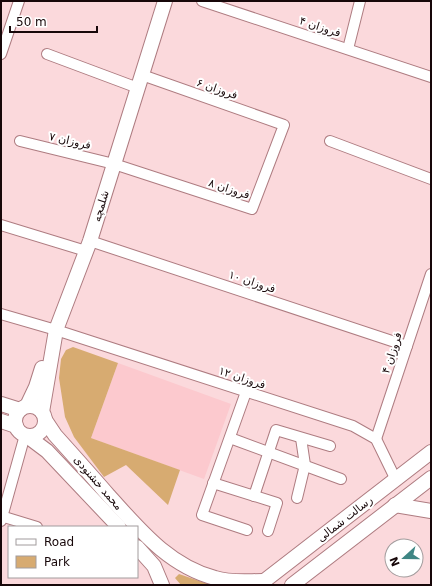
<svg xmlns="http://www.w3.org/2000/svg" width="432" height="586" viewBox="0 0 432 586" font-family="'DejaVu Sans','Noto Sans Arabic',sans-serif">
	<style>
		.built { fill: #fcc9ce }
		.green { fill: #d7ab71 }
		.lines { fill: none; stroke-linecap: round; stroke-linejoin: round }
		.street-casing { stroke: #ae7c81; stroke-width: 12 }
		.secondary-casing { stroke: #ae7c81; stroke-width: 16 }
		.street { stroke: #fff; stroke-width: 10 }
		.secondary { stroke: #fff; stroke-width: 14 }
		.labels { text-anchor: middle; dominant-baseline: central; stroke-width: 4; stroke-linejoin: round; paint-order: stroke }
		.street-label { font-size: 11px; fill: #170709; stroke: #fff }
	</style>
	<rect width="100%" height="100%" fill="#fbd9dc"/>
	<path class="built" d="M118,363l113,41 -27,75 -113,-41z"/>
	<g class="green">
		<path d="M73,347l45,16 -27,75 89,32 -12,35 -42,-40 -22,12 -30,-40 -9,-20 -6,-39 2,-19 5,-9z"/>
		<path d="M179,574l32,11h-30l-6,-7z"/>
	</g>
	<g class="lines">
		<defs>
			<g id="street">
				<path d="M202,1l229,76"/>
				<path d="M348,49l12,-48"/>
				<path d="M1,54l18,-53"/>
				<path d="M47,54l91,34"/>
				<path d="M20,141l94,23 138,45 32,-84 -142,-50"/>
				<path d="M330,141l101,38"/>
				<path d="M1,225l85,26"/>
				<path d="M90,241l317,105"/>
				<path d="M1,314l55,16 297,96 23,13 20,41"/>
				<path d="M246,392l-44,123 45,15"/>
				<path d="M230,438l111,41"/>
				<path d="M376,439l55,-165"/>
				<path d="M213,483l64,20 -9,28"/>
				<path d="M254,496l22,-66 54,16"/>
				<path d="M297,498l8,-33 -4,-27"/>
				<path d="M1,516l36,11"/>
				<path d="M1,521l24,-86"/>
			</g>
			<g id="secondary">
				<path d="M1,404l19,6"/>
				<circle cx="30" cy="421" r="15"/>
				<path d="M27,406l9,-19 6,-19"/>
				<path d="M42,412l14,-82 34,-89 75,-240"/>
				<path d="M45,420l10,15c18,20 36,40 54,61 31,34 60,70 106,82 15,5 32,3 48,3"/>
				<path d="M1,421l15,5"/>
				<path d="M27,436l20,15 72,76"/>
				<path d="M395,505l36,6"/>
				<path d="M137,547l17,19 8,19"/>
				<path d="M259,585l172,-133"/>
				<path d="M292,585l139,-107"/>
			</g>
		</defs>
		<use href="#street" class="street-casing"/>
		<use href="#secondary" class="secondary-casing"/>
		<use href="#street" class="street"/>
		<use href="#secondary" class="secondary"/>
	</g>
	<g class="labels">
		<g class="street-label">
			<text transform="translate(320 27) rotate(18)">فروزان ۴</text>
			<text transform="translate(217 89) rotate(19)">فروزان ۶</text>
			<text transform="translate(70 141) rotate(13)">فروزان ۷</text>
			<text transform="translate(229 189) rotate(18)">فروزان ۸</text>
			<text transform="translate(101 206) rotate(-73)">شلمچه</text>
			<text transform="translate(252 282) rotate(18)">فروزان ۱۰</text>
			<text transform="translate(392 353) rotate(-72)">فروزان ۴</text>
			<text transform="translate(242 378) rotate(18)">فروزان ۱۲</text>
			<text transform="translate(98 483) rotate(49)">محمد خشنودی</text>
			<text transform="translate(345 519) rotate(-38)">رسالت شمالی</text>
		</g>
	</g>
	<rect width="432" height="586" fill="none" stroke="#170709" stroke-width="4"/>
	<rect x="8" y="526" width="130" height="52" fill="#ffffff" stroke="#a29c9d"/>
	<rect x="16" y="539" width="20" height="6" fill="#ffffff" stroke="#a29c9d"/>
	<text x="44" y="546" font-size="12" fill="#170709">Road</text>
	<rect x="16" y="556" width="20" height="12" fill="#d7ab71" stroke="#a29c9d"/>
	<text x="44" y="566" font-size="12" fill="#170709">Park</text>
	<g transform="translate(404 558) rotate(249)"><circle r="19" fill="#ffffff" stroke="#a29c9d"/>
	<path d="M0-3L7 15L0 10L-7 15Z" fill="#3e8684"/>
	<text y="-6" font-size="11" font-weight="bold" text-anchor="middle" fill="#170709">N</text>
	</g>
	<path d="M10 26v6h87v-6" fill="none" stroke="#170709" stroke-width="2"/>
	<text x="16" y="26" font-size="12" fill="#170709" stroke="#ffffff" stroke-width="3" paint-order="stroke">50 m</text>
</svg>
